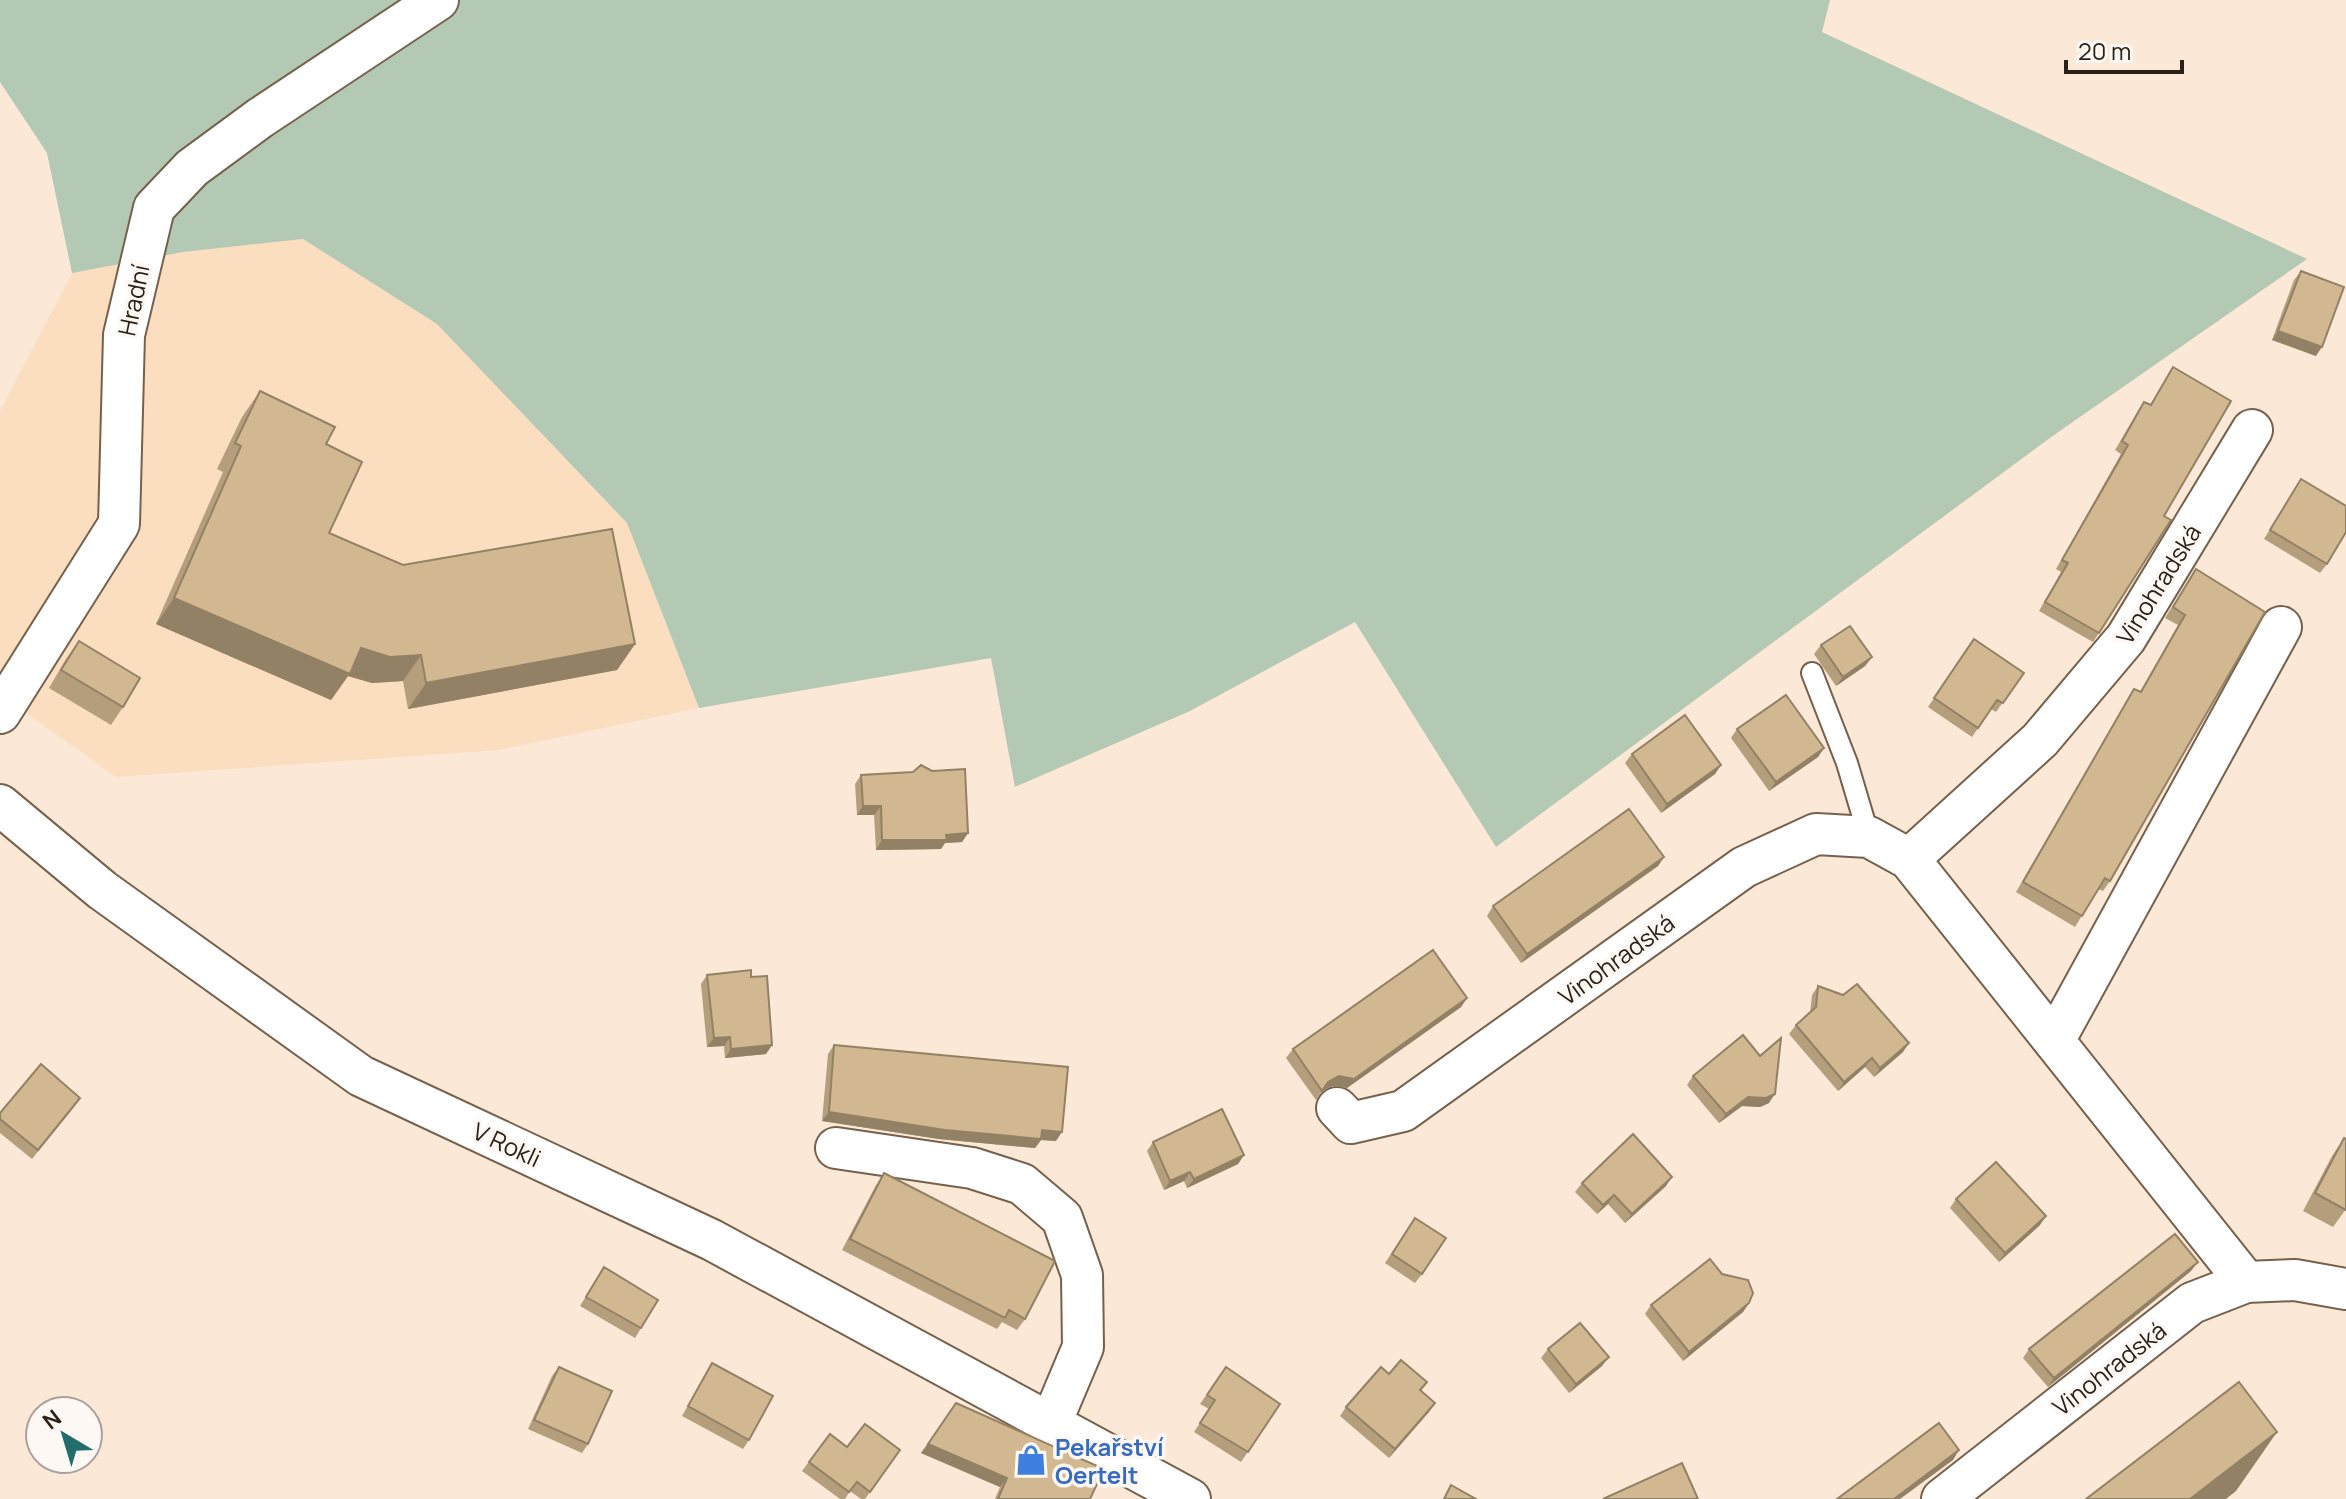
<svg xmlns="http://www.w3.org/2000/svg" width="2346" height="1499" viewBox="0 0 2346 1499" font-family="Manrope,sans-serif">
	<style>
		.built { fill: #fbddc0 }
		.green { fill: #b3c9b3 }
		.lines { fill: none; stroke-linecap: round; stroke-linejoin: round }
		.service-casing { stroke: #76614c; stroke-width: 24 }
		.minor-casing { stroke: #76614c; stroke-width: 44 }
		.service { stroke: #fff; stroke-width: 20 }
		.minor { stroke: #fff; stroke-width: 40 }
		.wall { fill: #b59e7c }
		.shaded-wall { fill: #938165 }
		.building { fill: #d2b890; stroke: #938165; stroke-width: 2 }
		.labels { text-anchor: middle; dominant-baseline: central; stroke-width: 7; stroke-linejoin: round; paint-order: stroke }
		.street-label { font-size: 24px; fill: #2a2219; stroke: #fef8f4 }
		.shop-label { font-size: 24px; font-weight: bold; fill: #366cbe; stroke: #fef8f4; text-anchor: start }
	</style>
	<rect width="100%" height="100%" fill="#fce8d6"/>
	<path class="built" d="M303,239l134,85 190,199 72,185 -200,42 -383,27 -116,-83v-283l72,-138 111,-21z"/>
	<path class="green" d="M0,0h1830l-8,32 485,227 -253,176 -558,412 -141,-225 -165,89 -175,76 -24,-129 -292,50 -72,-185 -190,-199 -134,-85 -120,13 -111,21 -25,-120 -47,-71z"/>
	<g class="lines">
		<defs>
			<path id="service" d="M1812,673l35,90 22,74"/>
			<g id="minor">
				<path d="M0,713l119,-189 5,-189 30,-127 38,-40 68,-50 178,-118"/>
				<path d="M0,805l102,85 259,186 351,164 478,259"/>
				<path d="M1909,859l131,-119 86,-102 126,-208"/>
				<path d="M2054,1041l227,-414"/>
				<path d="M1337,1108l14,15 52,-12 341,-244 72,-33 53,3 40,22 337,423"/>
				<path d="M836,1148l136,20 50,16 40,34 20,57 1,72 -32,76"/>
				<path d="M1942,1499l250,-196 54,-21 49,-2 51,9"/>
			</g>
		</defs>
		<use href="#service" class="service-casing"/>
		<use href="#minor" class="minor-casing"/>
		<use href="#service" class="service"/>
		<use href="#minor" class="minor"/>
	</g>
	<g class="wall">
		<path d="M2301,271l15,85 -44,-16 22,-60z"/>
		<path d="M2173,367l-9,149 -65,117 -6,9 -54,-31 22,-39 -5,-3 65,-115 -6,-4 23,-39 6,-9 6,3z"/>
		<path d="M260,391l66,53 3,89 74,32 232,79 -18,26 -209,39 -5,-28 -31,2 -24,-7 -17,24 -175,-76 67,-152 -6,-3 25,-52z"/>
		<path d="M2301,479l26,85 -7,9 -56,-34z"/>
		<path d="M2196,569l69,43 -155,269 -7,10 -5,-2 -23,38 -59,-35 111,-192 7,-11 6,3 38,-67 -13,-7z"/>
		<path d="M1974,639l50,34 -28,39 -5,-3 -19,28 -44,-30z"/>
		<path d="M79,641l44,66 -12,18 -62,-37 17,-29z"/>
		<path d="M1821,645l51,12 -7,9 -29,20 -22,-32z"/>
		<path d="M1737,729l87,19 -6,9 -49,34 -38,-53z"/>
		<path d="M1632,754l89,11 -6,9 -54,39 -36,-50z"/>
		<path d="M861,775l107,58 -6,9 -17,1 -4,6 -65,1 -2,-35h-17l-2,-31z"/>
		<path d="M1664,857l-6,9 -137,97 -34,-47 6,-10z"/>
		<path d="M707,975l44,2 21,68 -6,9 -41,4 -1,-12 -17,1 -6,-63z"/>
		<path d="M1818,986l85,66 -29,25 -9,-10 -27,24 -49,-57 7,-9 14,-12 2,-18z"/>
		<path d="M1467,998l-6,9 -114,81 -14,-2 -11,5 -6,9 -30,-42 7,-9z"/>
		<path d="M834,1045l222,96 -15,-1 -6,8 -96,-9 -117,-18 6,-67z"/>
		<path d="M1693,1076l76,27 -9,4 -18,-1 -23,17 -32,-38z"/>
		<path d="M74,1107l-42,52 -32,-26v-20z"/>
		<path d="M2344,1138l2,71 -13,18 -30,-16 29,-55z"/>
		<path d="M1153,1142l91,13 -6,9 -51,24 -3,-7 -20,9 -17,-39z"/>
		<path d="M884,1173l141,146 -8,11 -15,-8 -5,7 -155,-79 34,-65z"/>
		<path d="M1582,1183l84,3 -41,37 -17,-19 -11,10 -22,-22z"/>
		<path d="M1956,1199l84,26 -41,37 -49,-54z"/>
		<path d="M1415,1218l7,56 -7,9 -30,-20z"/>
		<path d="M604,1267l37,61 -6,10 -55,-32z"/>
		<path d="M2191,1271l-143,116 -25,-29 6,-9z"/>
		<path d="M1722,1274l27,29 -6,9 -60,49 -38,-47 6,-9z"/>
		<path d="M1548,1349l54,17 -33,27 -28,-35z"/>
		<path d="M712,1363l37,77 -6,9 -61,-33z"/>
		<path d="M559,1367l29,77 -6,9 -54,-24 24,-53z"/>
		<path d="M1226,1367l54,37 -39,58 -47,-30 15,-23 -9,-5z"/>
		<path d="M1389,1374l38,8 -6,9 14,12 -46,55 -49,-42 6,-9z"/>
		<path d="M956,1403l134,96h-95l5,-12 -79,-34z"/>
		<path d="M830,1434l17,13 53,3 -35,49h-4l-11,-8 -5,8h-5l-38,-28z"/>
	</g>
	<g class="shaded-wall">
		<path d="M2278,331l44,16 -6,9 -44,-16z"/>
		<path d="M174,598l187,50 60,7 -18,26 -31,2 -24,-7 -17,24 -175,-76z"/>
		<path d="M635,644l-18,26 -209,39 18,-26z"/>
		<path d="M1872,657l-7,9 -29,20 7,-9z"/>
		<path d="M1824,748l-6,9 -49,34 7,-9z"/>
		<path d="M1721,765l-6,9 -54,39 6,-9z"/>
		<path d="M863,806h18l-7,9h-17z"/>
		<path d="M968,833l-6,9 -17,1 -4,6 -65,1 6,-10z"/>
		<path d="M1664,857l-6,9 -137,97 6,-9z"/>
		<path d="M1467,998l-6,9 -114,81 -14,-2 -11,5 6,-9z"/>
		<path d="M730,1037l-6,9 -17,1 7,-9z"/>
		<path d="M1909,1043l-6,9 -29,25 6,-9z"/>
		<path d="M772,1045l-6,9 -41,4 6,-9z"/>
		<path d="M1872,1058l-7,9 -27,24 6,-9z"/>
		<path d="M1775,1094l-6,9 -9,4 -18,-1 -23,17 7,-9 22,-17z"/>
		<path d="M829,1112l213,18 20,2 -6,9 -15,-1 -6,8 -96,-9 -117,-18z"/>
		<path d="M1244,1155l-6,9 -51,24 7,-9z"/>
		<path d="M1190,1172l-6,9 -20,9 6,-9z"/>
		<path d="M1672,1177l-6,9 -41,37 7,-9z"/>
		<path d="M1614,1195l-6,9 -11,10 6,-9z"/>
		<path d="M2046,1216l-6,9 -41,37 6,-9z"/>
		<path d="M2198,1262l-7,9 -143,116 6,-9z"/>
		<path d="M1749,1303l-6,9 -60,49 6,-9z"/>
		<path d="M1609,1357l-7,9 -33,27 7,-9z"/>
		<path d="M1435,1403l-6,9 -40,46 6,-9z"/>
		<path d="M2277,1432l-41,59 -10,8h-36z"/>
		<path d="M928,1444l79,34 -7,9 -79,-34z"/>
		<path d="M1959,1450l-6,10 -53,39h-6z"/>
	</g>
	<g class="building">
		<path d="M2301,271l43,16 -22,60 -44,-16z"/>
		<path d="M2173,367l58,34 -67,115 7,4 -72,113 -54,-31 23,-39 -6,-3 66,-115 -6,-4 22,-39 7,3z"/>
		<path d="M260,391l75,36 -9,17 36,18 -33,71 74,32 209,-36 23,115 -209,39 -5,-28 -31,2 -29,-9 -11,26 -176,-76 67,-152 -6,-3z"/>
		<path d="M2301,479l45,27v26l-19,32 -57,-34z"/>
		<path d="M2196,569l69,43 -155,269 -5,-3 -23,38 -59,-34 111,-193 7,3 44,-77 -12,-8z"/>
		<path d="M1850,626l22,31 -29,20 -22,-32z"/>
		<path d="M1974,639l50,34 -21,30 -6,-3 -19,28 -44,-30z"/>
		<path d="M79,641l61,37 -17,29 -62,-37z"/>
		<path d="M1786,695l38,53 -48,34 -39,-53z"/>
		<path d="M1685,715l36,50 -54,39 -35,-50z"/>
		<path d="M921,765l11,6 33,-2 3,64 -22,2 1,5h-65l-1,-34h-18l-2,-31 52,-3z"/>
		<path d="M1629,809l35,48 -137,97 -34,-48z"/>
		<path d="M1433,950l34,48 -113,81 -15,-3 -11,6 -6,9 -29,-42z"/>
		<path d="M751,970v7l16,-1 5,69 -41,4 -1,-12 -16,1 -7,-63z"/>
		<path d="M1857,984l52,59 -29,25 -8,-10 -28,24 -48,-57 20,-18 2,-21 25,9z"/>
		<path d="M1743,1035l17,21 21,-18 -6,56 -9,4 -18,-1 -22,17 -33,-38z"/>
		<path d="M834,1045l234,22 -6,65 -20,-2 -1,9 -96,-9 -116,-18z"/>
		<path d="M41,1064l39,34 -42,52 -38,-31v-6z"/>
		<path d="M1222,1109l22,46 -50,24 -4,-7 -20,9 -17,-39z"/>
		<path d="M1633,1134l39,43 -40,37 -18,-19 -11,10 -21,-22z"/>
		<path d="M2344,1138l2,1v71l-31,-17z"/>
		<path d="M1996,1162l50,54 -41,37 -49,-54z"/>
		<path d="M884,1173l171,88 -30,58 -16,-9 -4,8 -155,-79z"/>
		<path d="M1415,1218l31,20 -24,36 -30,-20z"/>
		<path d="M2175,1234l23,28 -144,116 -25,-29z"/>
		<path d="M1710,1259l12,15 26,6 5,13 -4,10 -60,49 -38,-47z"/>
		<path d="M604,1267l54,33 -17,28 -55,-31z"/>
		<path d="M1580,1323l29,34 -33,27 -28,-35z"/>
		<path d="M1401,1360l26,22 -7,8 15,13 -40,46 -49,-42 35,-40 8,7z"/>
		<path d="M712,1363l61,33 -24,44 -61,-34z"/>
		<path d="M559,1367l53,24 -24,53 -54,-24z"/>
		<path d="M1226,1367l54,37 -32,48 -48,-29 15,-23 -8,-5z"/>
		<path d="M2239,1382l38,50 -87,67h-104z"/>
		<path d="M956,1403l148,66 -14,30h-92l9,-21 -79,-34z"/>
		<path d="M1939,1423l20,27 -65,49h-57z"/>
		<path d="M865,1424l35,26 -30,42 -13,-10 -8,10 -40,-30 21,-28 17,13z"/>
		<path d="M1682,1463l16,36h-95z"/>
		<path d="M1451,1485l25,14h-32z"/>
	</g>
	<defs>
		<symbol id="shop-bare" viewBox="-9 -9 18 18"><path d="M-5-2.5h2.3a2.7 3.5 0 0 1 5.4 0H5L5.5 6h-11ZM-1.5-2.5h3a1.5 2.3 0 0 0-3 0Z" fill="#3f7fe0" stroke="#fef8f4" stroke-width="2.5" paint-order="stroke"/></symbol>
	</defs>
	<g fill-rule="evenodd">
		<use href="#shop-bare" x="1009" y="1438" width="44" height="44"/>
	</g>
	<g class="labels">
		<g class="street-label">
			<text transform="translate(133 300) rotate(-78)">Hradní</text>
			<text transform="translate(2158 584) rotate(-58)">Vinohradská</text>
			<text transform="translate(1616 959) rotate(-36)">Vinohradská</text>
			<text transform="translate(507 1144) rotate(25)">V Rokli</text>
			<text transform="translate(2109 1368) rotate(-38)">Vinohradská</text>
		</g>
		<g class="shop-label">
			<text x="1055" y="1446">Pekařství<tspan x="1055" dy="28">Oertelt</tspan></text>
		</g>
	</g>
	<g transform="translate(64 1435) rotate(322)"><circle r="38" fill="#fef8f4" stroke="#a9a29c" stroke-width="2"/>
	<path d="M0-6L14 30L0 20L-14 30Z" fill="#226d6d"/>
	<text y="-12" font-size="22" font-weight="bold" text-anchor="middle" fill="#2a2219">N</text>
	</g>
	<path d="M2066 60v12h116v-12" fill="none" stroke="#2a2219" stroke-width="4"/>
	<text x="2078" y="60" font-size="24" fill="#2a2219" stroke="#fef8f4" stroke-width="6" paint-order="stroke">20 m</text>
</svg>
